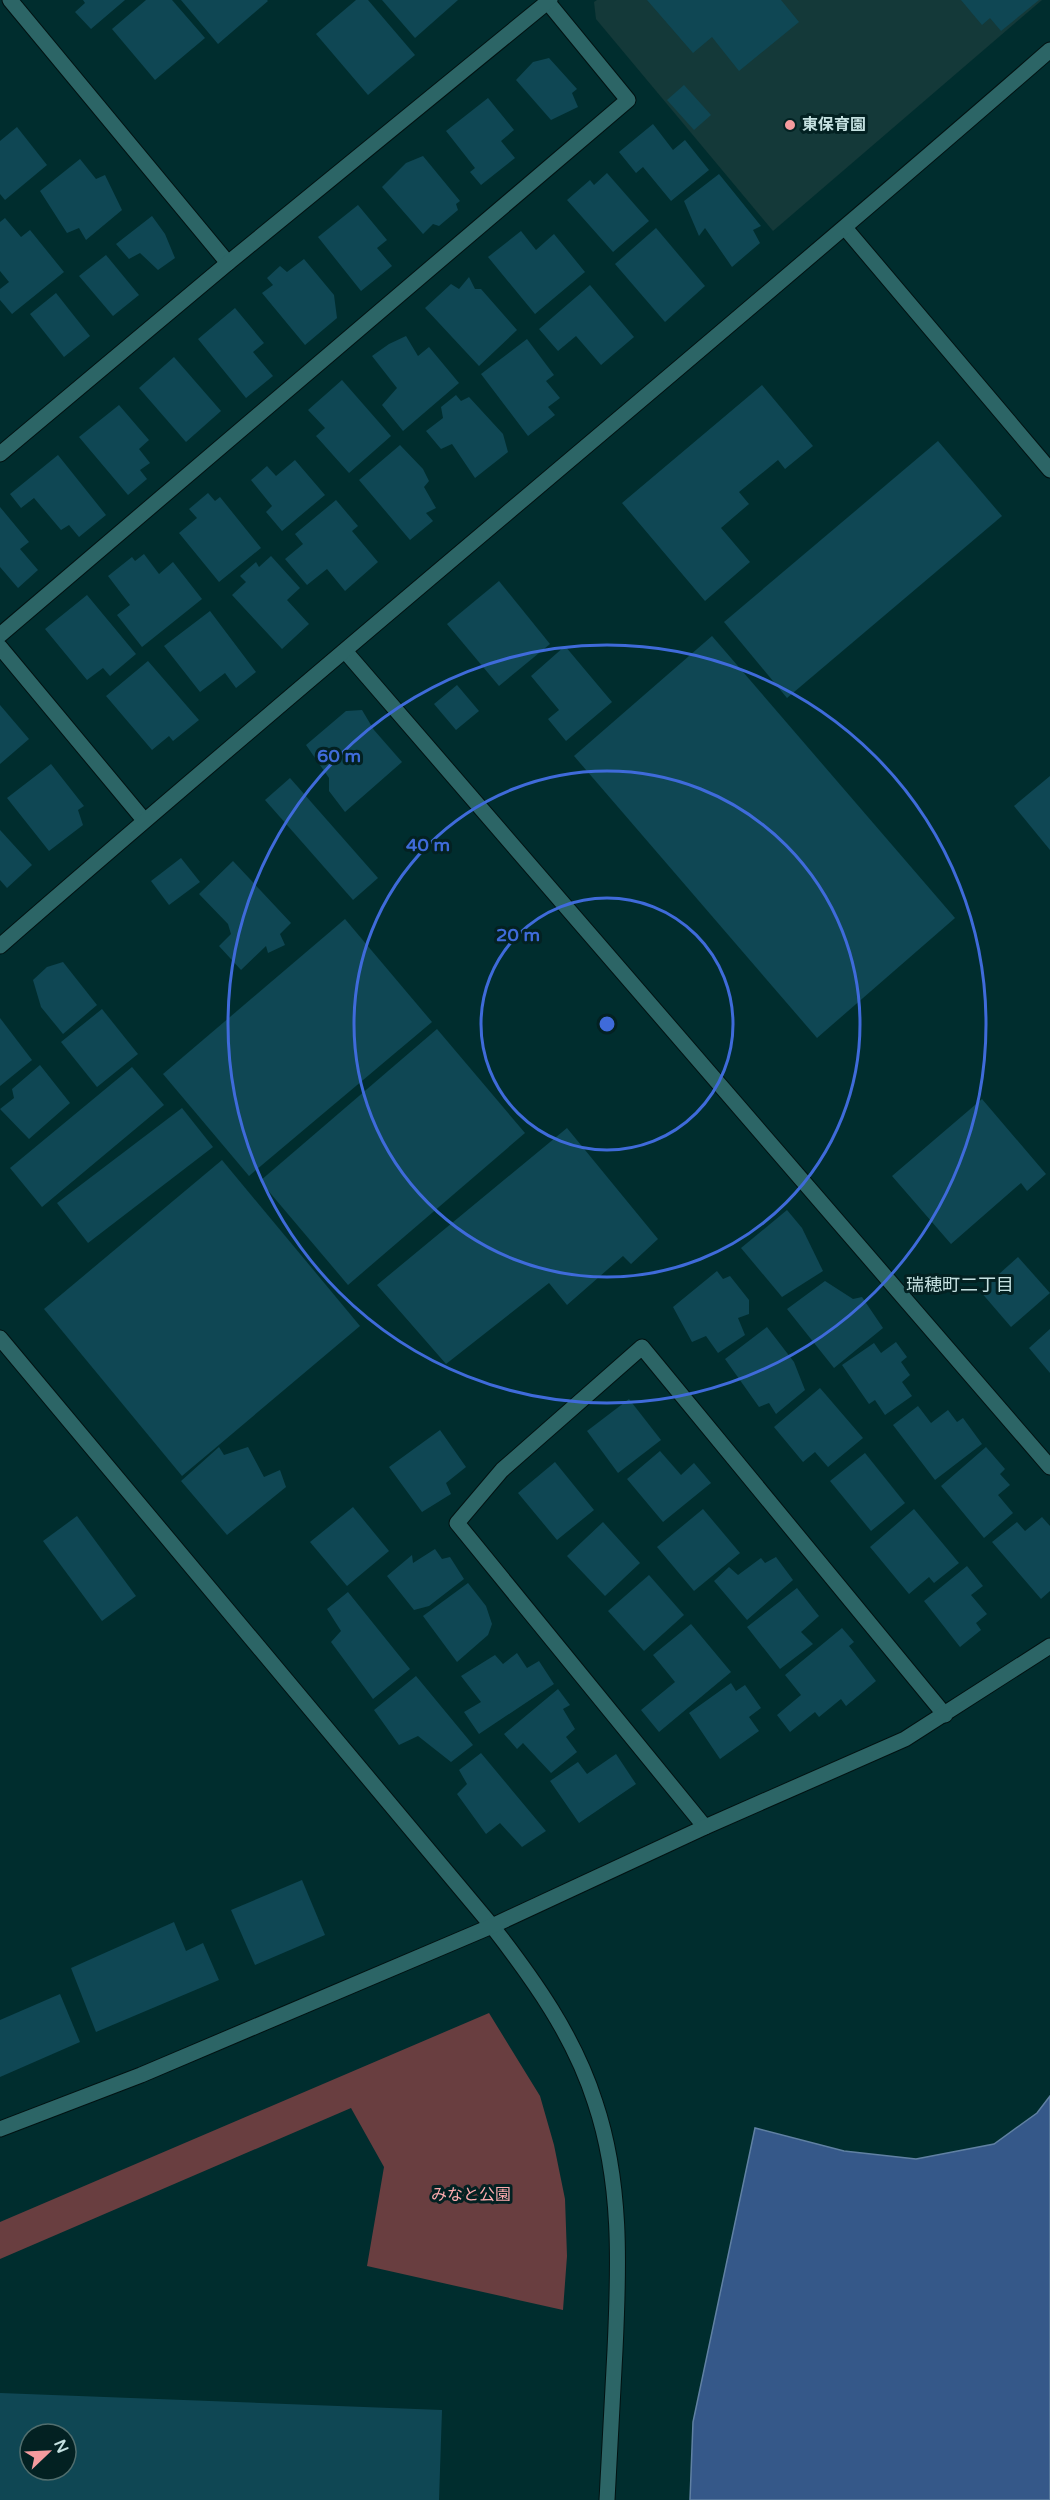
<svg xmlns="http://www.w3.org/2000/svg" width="1050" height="2500" viewBox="0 0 1050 2500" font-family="'Varela Round','Noto Sans JP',sans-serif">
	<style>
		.built { fill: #143939 }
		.green { fill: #693e40 }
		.water { fill: #355889; stroke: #6081a3; stroke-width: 1.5 }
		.building { fill: #0f4754; fill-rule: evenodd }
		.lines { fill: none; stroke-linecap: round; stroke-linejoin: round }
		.minor-casing { stroke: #021212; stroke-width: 17 }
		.tertiary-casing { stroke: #021212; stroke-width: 17 }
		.minor { stroke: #2c6566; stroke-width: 15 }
		.tertiary { stroke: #2c6566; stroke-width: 15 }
		.ring { fill: none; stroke: #3f6bda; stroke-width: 3 }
		.poi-dot { fill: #f59b9e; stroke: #032122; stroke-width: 2 }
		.labels { text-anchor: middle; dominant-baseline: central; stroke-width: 6; stroke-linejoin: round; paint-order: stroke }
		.poi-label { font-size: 16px; font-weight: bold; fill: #c5e1e1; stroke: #032122; text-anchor: start }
		.park-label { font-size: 16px; fill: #feacaf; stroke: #032122 }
		.neighbourhood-label { font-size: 18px; fill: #c5e1e1; stroke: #032122 }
		.centre { fill: #3f6bda; stroke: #032122; stroke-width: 3 }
		.ring-label { font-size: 18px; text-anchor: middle; font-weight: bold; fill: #3f6bda; stroke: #032122; stroke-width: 6; stroke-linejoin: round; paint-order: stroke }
	</style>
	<rect width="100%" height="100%" fill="#002d2e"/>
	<path class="built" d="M597,0h445l-269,231 -177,-212 -2,-17z"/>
	<path class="green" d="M489,2013l51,83 14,49 11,54 2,57 -4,54 -196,-44 17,-99 -33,-59 -351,151v-37z"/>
	<path class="water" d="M1050,2096v404h-360l3,-78 62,-294 89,23 72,8 78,-15 43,-31z"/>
	<g class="building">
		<path d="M83,0h42l-34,29 -16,-17 10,-9z"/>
		<path d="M146,0h26l33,38 -50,42 -43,-51z"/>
		<path d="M181,0h86l1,1 -50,43z"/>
		<path d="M356,0h12l47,55 -47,40 -52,-61z"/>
		<path d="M382,0h76l-43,38z"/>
		<path d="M647,0h134l18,22 -60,49 -27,-34 -19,16z"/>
		<path d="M961,0h78l-38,31 -11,-13 -8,7z"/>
		<path d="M549,58l28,31 -5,4 6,14 -27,13 -35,-40 17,-18z"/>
		<path d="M684,85l27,30 -17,15 -27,-30z"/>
		<path d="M488,98l26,32 -13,11 14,17 -34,27 -11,-13 5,-4 -29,-37z"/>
		<path d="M653,124l20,26 12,-10 24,30 -38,31 -28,-34 -7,6 -17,-21z"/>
		<path d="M17,127l30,38 -42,35 -5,-6v-53z"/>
		<path d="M423,156l37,45 -4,3 2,6 -19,16 -6,-2 -10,10 -41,-47 24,-24z"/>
		<path d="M80,159l16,20 9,-4 17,35 -36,30 -7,-12 -12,5 -27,-42z"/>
		<path d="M607,173l42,48 -36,31 -46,-52 23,-20 4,5z"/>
		<path d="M719,174l42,52 -8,4 7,13 -28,24 -27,-39 -6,8 -15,-35z"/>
		<path d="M358,205l29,35 -10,8 15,18 -31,25 -43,-54z"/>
		<path d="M152,216l13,18 10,24 -17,12 -18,-17 -11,6 -13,-15z"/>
		<path d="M5,218l16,19 9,-7 34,42 -52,42 -12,-14v-11l9,-7 -9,-11v-49z"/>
		<path d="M656,228l49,58 -40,36 -50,-58z"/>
		<path d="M521,231l15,19 18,-16 31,38 -50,42 -47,-57z"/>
		<path d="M106,255l33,40 -26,21 -34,-40z"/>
		<path d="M304,259l30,36 3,23 -32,27 -43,-52 11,-8 -6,-7 13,-12 7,6z"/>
		<path d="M469,277l6,12h6l36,41 -38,36 -54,-58 26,-24 8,5z"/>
		<path d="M590,285l44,52 -33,28 -25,-29 -18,15 -19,-22z"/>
		<path d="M56,293l34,43 -26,21 -34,-43z"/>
		<path d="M235,308l29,35 -11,9 20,24 -27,22 -48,-59z"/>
		<path d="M406,336l12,20 11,-9 30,36 -56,48 -21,-26 15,-17 -25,-32 17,-12z"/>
		<path d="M527,339l27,36 -8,6 14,17 -12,9 7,8 -27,21 -47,-62z"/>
		<path d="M174,357l47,54 -35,31 -47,-54z"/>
		<path d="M342,380l49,56 -42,37 -33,-37 9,-8 -17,-18z"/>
		<path d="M762,385l51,61 -28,23 -7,-9 -39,32 10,12 -28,24 29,34 -45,39 -83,-98z"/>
		<path d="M456,395l5,6 8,-4 34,37 5,18 -33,26 -23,-34 -11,5 -15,-18 17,-13 -2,-11z"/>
		<path d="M119,405l30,35 -10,9 11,14 -10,7 7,9 -19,16 -49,-58z"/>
		<path d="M938,441l64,75 -215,182 -63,-76z"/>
		<path d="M400,445l23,24 6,12 -5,6 12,21 -10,5 7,8 -23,19 -51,-60z"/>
		<path d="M58,455l48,60 -27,22 -10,-12 -8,5 -27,-32 -13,10 -11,-14z"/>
		<path d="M295,460l30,35 -43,36 -16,-19 6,-6 -21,-26 16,-14 9,10z"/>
		<path d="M208,493l7,8 5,-4 41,51 -42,34 -40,-49 18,-15 -8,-9z"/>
		<path d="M336,500l22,26 -6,5 26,31 -33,29 -18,-22 -20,16 -22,-26 18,-15 -8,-10z"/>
		<path d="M0,507l29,35 -9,7 18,21 -20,18 -18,-21z"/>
		<path d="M144,554l15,20 14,-12 29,37 -60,48 -25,-32 13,-10 -22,-29 24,-19 3,4z"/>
		<path d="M271,556l29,32 -13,12 22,24 -27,25 -50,-54 14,-13 -6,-6 16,-14 3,5z"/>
		<path d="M499,581l51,63 -51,42 -52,-62z"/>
		<path d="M87,595l49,59 -26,22 -7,-8 -16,12 -42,-51z"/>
		<path d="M210,611l46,61 -20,16 -11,-15 -25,19 -36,-46z"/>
		<path d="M712,636l243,282 -138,120 -243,-282z"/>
		<path d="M565,646l47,56 -46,39 -18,-22 11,-9 -28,-34z"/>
		<path d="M148,661l51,59 -26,21 -4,-5 -17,14 -46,-54z"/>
		<path d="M457,685l22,26 -23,19 -22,-26z"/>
		<path d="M0,705l29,34 -29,25z"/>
		<path d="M362,710l12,20 28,32 -57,50 -16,-21v-13l-23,-33 40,-34z"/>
		<path d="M51,764l33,42 -6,4 5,15 -34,26 -42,-53z"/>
		<path d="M1050,776v74l-36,-44z"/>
		<path d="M290,778l88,100 -25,22 -88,-100z"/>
		<path d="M0,830l32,35 -25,23 -7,-8z"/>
		<path d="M181,858l19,24 -31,23 -18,-24z"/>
		<path d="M233,861l58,62 -11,11 5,11 -17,8 -2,-7 -25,24 -22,-24 12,-12 -3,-10 -29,-30z"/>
		<path d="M345,919l87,103 -183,154 -86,-102z"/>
		<path d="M63,962l34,43 -34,29 -22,-27 -8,-27 14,-13z"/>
		<path d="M102,1009l36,45 -41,33 -36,-45z"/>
		<path d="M0,1018l32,42 -32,26z"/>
		<path d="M437,1029l88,104 -177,152 -88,-104z"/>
		<path d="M40,1065l30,38 -41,36 -29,-30 14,-11 -2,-9z"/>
		<path d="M132,1067l32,38 -122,102 -32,-39z"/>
		<path d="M982,1099l64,75 -19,17 -6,-8 -70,61 -59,-68z"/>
		<path d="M182,1108l31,39 -125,96 -31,-40z"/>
		<path d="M567,1128l91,111 -27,25 -8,-8 -56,49 -18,-22 -103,81 -69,-79z"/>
		<path d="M222,1160l138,166 -178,150 -138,-167z"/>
		<path d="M787,1210l15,18 21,43 -41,26 -41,-49z"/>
		<path d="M1018,1257l32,36 -39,34 -31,-36z"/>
		<path d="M717,1271l6,8 7,-3 19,24v14l-11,4 7,17 -27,18 -12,-17 -14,6 -19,-35z"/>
		<path d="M825,1281l28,18 9,-2 21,31 -49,40 -47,-59z"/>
		<path d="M767,1327l27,35 11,28 -29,24 -7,-11 -10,4 -34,-48z"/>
		<path d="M1050,1329v44l-21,-25z"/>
		<path d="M896,1342l11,15 -6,5 9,13 -8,7 10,14 -27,19 -10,-15 -6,4 -27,-39 32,-22 7,10z"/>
		<path d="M820,1388l43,50 -35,29 -13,-15 -12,10 -29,-35z"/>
		<path d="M629,1399l32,41 -43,33 -31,-42z"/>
		<path d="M918,1406l13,17 17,-13 9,12 6,-4 19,26 -47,36 -42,-55z"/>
		<path d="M440,1430l26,37 -20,16 5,11 -29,18 -33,-45z"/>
		<path d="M219,1447l5,8 24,-8 16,30 16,-7 6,17 -59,48 -46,-54z"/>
		<path d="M986,1447l19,22 -5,5 10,11 -12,10 15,18 -29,25 -43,-52z"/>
		<path d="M660,1451l21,24 13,-12 17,20 -48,39 -36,-43z"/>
		<path d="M865,1453l40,50 -34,28 -41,-50z"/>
		<path d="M555,1462l39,48 -37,30 -39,-47z"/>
		<path d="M353,1507l36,44 -42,35 -37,-44z"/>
		<path d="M703,1509l37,44 -46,38 -37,-44z"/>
		<path d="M914,1509l45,54 -25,20 -5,-6 -20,17 -39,-47z"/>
		<path d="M77,1516l59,80 -34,25 -59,-80z"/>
		<path d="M1042,1517l8,9v65l-9,8 -49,-57 25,-20 8,9z"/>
		<path d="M603,1522l37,41 -35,33 -38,-40z"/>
		<path d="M435,1549l7,10 8,-2 14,22 -35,27 -15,4 -27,-34 25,-21 1,8z"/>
		<path d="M776,1557l17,23 -46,40 -33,-39 15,-14 9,8 23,-17 4,5z"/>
		<path d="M967,1566l16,20 -12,9 16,19 -11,9 5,7 -21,17 -36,-46z"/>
		<path d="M649,1575l35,40 -40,36 -36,-40z"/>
		<path d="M468,1583l18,23 6,18 -4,11 -31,27 -34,-46z"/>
		<path d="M797,1588l22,28 -18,16 12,12 -33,25 -33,-42z"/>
		<path d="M348,1592l62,77 -37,30 -42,-57 10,-11 -14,-22z"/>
		<path d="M691,1624l40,48 -72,60 -18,-22 34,-28 -22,-27z"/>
		<path d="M842,1628l12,14 -5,4 27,35 -30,25 -5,-7 -22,18 -4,-5 -25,20 -13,-17 24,-20 -16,-20z"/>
		<path d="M517,1653l10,15 12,-7 15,23 -75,50 -15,-22 17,-10 -20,-26 34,-21 8,9z"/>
		<path d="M416,1676l57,69 -22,17 -33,-26 -19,9 -25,-35z"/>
		<path d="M731,1683l5,8 9,-6 16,23 -12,9 10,14 -39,28 -31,-46z"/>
		<path d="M558,1689l12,16 -7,4 12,20 -9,8 11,15 -26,21 -28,-30 -6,6 -13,-15z"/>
		<path d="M481,1753l65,78 -24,16 -22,-24 -14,11 -29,-40 10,-10 -8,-14z"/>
		<path d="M616,1754l20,30 -57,39 -29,-42 28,-19 9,12z"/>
		<path d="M302,1880l23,55 -70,30 -24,-55z"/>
		<path d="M174,1922l12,29 17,-8 16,37 -123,52 -25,-64z"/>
		<path d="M60,1994l20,48 -80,35v-57z"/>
		<path d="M0,2393l442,17 -3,90h-439zM30,2434h36v36h-36z"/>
	</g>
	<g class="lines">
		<defs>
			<g id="minor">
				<path d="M846,229l204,241"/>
				<path d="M0,635l628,-535 -82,-100"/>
				<path d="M345,651l705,816"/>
				<path d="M705,1827l-248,-304 45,-53 140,-123 303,368"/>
			</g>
			<g id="tertiary">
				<path d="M10,0l218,263"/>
				<path d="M0,454l228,-191 322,-263"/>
				<path d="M0,647l144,173"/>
				<path d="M0,946c347,-303 703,-593 1050,-896"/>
				<path d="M0,1338l492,588c42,54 82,110 103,176 27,80 24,164 20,248 -3,50 -5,100 -8,150"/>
				<path d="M0,2129l141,-54 351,-149 213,-99 200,-88 145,-93"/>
			</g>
		</defs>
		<use href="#minor" class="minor-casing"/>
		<use href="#tertiary" class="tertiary-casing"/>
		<use href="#minor" class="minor"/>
		<use href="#tertiary" class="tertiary"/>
	</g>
	<g class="ring">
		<circle cx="607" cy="1024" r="126"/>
		<circle cx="607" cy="1024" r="253"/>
		<circle cx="607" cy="1024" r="379"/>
	</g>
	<circle class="poi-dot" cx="790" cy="125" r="6"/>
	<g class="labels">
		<g class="poi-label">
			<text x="802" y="125">東保育園</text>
		</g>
		<g class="park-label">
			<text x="471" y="2195">みなと公園</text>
		</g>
		<g class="neighbourhood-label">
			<text x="960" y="1285">瑞穂町二丁目</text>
		</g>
	</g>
	<circle cx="607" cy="1024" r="9" class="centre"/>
	<g class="ring-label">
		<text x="339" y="762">60 m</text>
		<text x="428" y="851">40 m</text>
		<text x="518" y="941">20 m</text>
	</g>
	<g transform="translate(48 2452) rotate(67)"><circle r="28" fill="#032122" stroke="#516e6e" stroke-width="1.5"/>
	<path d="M0-4.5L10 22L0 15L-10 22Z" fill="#f59b9e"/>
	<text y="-9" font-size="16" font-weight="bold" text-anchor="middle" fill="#c5e1e1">N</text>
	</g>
</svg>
